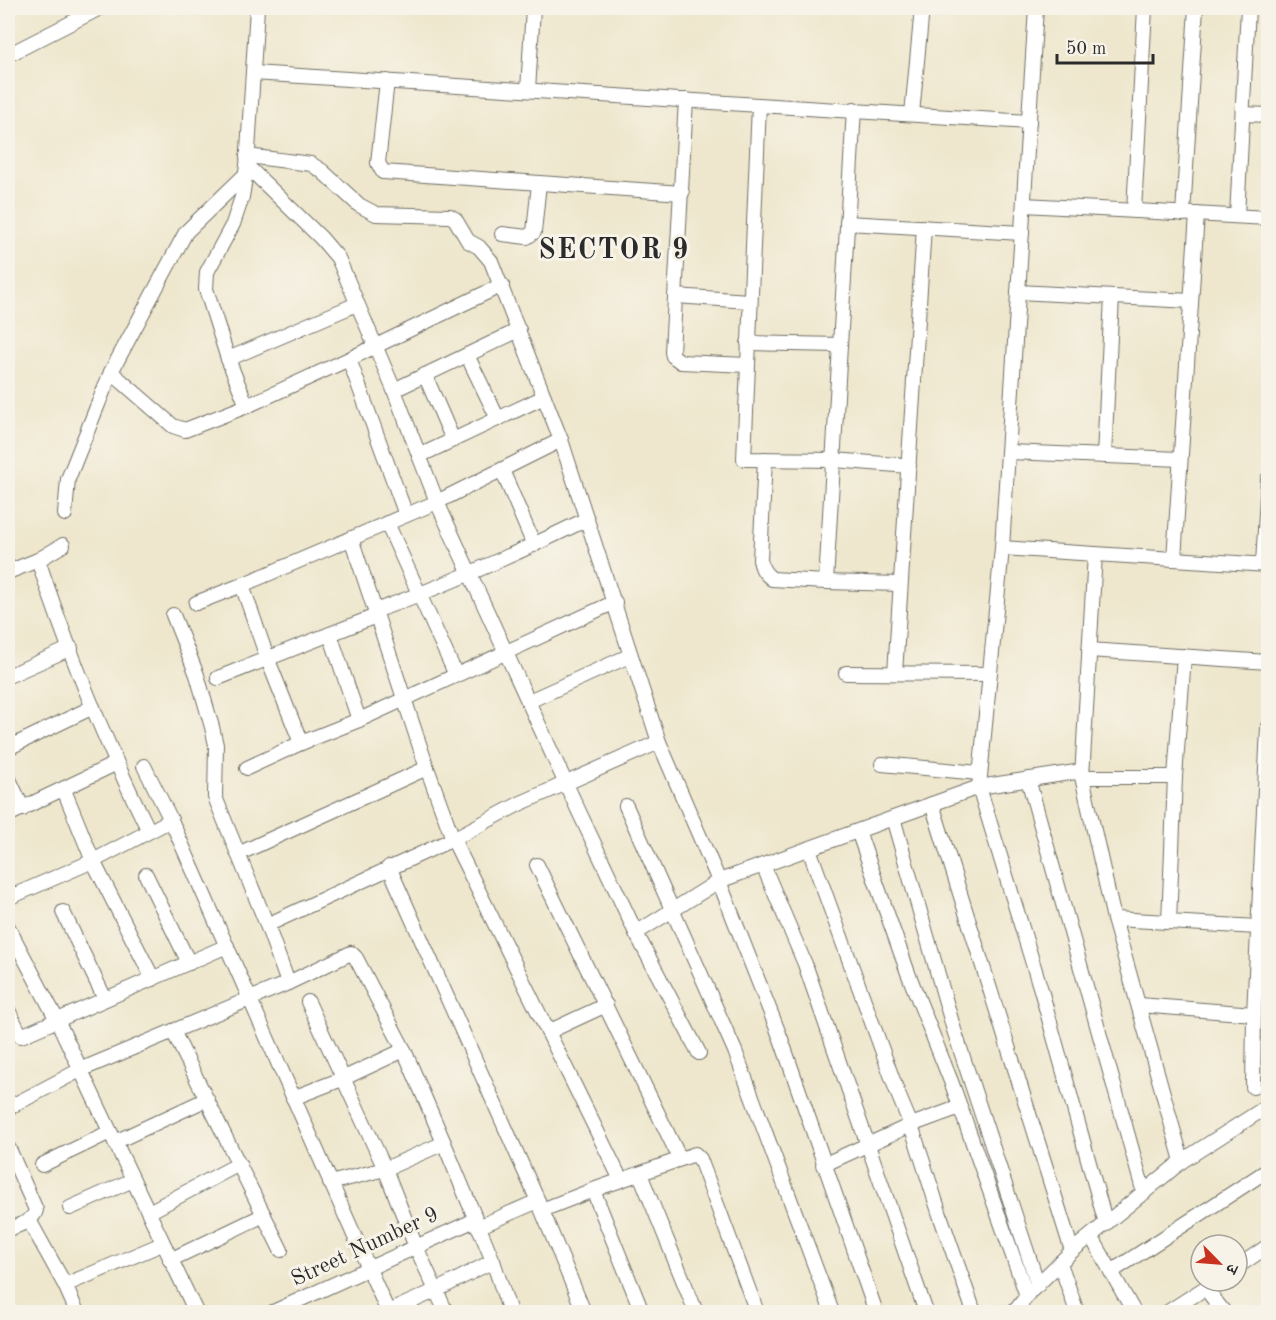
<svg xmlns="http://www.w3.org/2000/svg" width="1276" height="1320" viewBox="0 0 1276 1320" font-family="'Old Standard TT','Noto Serif Devanagari',serif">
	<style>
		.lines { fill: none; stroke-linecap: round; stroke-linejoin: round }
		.street-casing { stroke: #6f6d64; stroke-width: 16 }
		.street { stroke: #fff; stroke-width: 14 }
		.labels { text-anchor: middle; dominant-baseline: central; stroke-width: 6; stroke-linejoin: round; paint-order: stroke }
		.street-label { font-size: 22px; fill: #2b2b2b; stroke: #f7f3e8 }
		.district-label { font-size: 28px; font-weight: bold; letter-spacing: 1.5px; fill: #2b2b2b; stroke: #f7f3e8 }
	</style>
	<rect width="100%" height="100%" fill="#f7f3e8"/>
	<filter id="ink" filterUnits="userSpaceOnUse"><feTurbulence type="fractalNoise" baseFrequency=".0167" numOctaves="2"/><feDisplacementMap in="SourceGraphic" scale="12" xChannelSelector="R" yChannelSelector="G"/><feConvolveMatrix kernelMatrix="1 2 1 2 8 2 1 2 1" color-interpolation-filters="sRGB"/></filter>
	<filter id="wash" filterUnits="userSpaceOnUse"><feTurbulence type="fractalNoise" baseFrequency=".008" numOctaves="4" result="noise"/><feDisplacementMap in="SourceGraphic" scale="24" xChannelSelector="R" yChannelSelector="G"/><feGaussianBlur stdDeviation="1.35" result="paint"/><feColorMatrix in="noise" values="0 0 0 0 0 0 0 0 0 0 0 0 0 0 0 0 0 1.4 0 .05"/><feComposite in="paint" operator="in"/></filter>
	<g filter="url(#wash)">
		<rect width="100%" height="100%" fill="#eee7cd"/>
	</g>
	<g filter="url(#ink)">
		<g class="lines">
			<defs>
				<g id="street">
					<path d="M257,8l-10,158 -5,31 -9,27 -26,48 -1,17 22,70 19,47 102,-47 153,-74"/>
					<path d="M1036,8l-34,540 -23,239 62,203 65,234"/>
					<path d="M8,55l92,-47"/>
					<path d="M253,73l776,49"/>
					<path d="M387,81l-9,82 5,9 299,21"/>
					<path d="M528,90l5,-82"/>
					<path d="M686,100l-14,252 1,4 8,6 66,3"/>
					<path d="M759,105l-15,354 90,1 75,6"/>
					<path d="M854,109l-28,473 74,2"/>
					<path d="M912,114l10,-106"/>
					<path d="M1243,114l25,1"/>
					<path d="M247,156l64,8 11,7 37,34 17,9 74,2 5,3 13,22 11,6 12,14 70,179 98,302 60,139 62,158 95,273"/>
					<path d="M247,166l74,72 17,20 56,132 43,112 129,282 70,149 63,120"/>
					<path d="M1024,205l244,13"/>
					<path d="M1134,211l11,-203"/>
					<path d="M1183,214l13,-206"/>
					<path d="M1237,216l11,-208"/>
					<path d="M847,223l175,10"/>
					<path d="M502,234l25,3 7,-5 5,-49"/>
					<path d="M1018,292l173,9"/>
					<path d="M675,296l74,5"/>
					<path d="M748,343l92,2"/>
					<path d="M467,355l31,64"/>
					<path d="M228,359l129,-55"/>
					<path d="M349,359l57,156"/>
					<path d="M111,372l62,54 12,4 62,-24"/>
					<path d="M425,375l28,65"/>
					<path d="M394,390l125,-60"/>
					<path d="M561,440l-124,62 -195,83 26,75 33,83 58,-23 256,-118"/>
					<path d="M1008,452l172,7"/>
					<path d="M419,456l125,-59"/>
					<path d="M1104,456l8,-159"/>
					<path d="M765,459l-5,101c2,9 4,13 12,19l54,3"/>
					<path d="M502,470l32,75"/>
					<path d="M65,514l3,-35 43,-107 75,-140 60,-58"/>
					<path d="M387,523l69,152"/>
					<path d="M351,538l76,230 26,71 168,341"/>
					<path d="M1002,548l266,17"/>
					<path d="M1095,554l-13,223 32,142 68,242"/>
					<path d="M1174,559l23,-345"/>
					<path d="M38,560c31,93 67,183 111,271"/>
					<path d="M1263,564l5,-85"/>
					<path d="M8,572l30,-12 25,-15"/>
					<path d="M196,603l46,-18"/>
					<path d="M375,611c72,-26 143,-58 212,-92"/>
					<path d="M173,615l24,60 15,52 4,18 -1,52 52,128 21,58"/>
					<path d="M330,634l29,86"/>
					<path d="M1089,650l179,12"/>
					<path d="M846,673l143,1"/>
					<path d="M895,673l29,-446"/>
					<path d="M8,676l63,-28"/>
					<path d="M218,678l158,-62"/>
					<path d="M529,701l100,-45"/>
					<path d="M8,748l85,-41"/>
					<path d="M882,764l97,9"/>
					<path d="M144,766l27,54"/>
					<path d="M247,768l54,-25"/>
					<path d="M8,777l15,32"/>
					<path d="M1082,777h93"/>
					<path d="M1028,779l116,414"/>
					<path d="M64,790l29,71 60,118"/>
					<path d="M932,804l140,447"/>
					<path d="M626,806l109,245 97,261"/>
					<path d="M8,815l107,-51"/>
					<path d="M893,818l61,212 84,255"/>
					<path d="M858,831l50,142 44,111 75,212 -11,14 -4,2"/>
					<path d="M809,849l89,245 13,31 29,90 34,97"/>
					<path d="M238,854l189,-86"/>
					<path d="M537,865l143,294"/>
					<path d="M763,865l42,99 121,348"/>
					<path d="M389,867l149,334 46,111"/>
					<path d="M146,875l43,88"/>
					<path d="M8,898l85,-37 78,-41 217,492"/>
					<path d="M63,912l42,87"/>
					<path d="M1114,919l144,8"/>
					<path d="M1169,922l6,-145 9,-121"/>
					<path d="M267,925l186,-86 66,-35 140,-62"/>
					<path d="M8,927l49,93 139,292"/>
					<path d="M636,933l83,-52 260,-94 103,-16"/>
					<path d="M308,1002l77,167 31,78 30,65"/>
					<path d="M1139,1005l115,9"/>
					<path d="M8,1010l13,26 206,-90"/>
					<path d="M173,1031l108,219"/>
					<path d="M548,1032l58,-27"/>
					<path d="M1253,1087l1,-73 14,-286"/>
					<path d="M293,1098l49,-19 62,-29"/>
					<path d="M8,1108l72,-38 208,-87 63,-30 5,5 48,92 40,93 49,118 17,51"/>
					<path d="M115,1142l92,-43"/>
					<path d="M42,1165l68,-33"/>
					<path d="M823,1165l88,-40 49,-18"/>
					<path d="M640,1174l56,138"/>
					<path d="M330,1183l55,-14 59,-26"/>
					<path d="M593,1190l49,122"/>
					<path d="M70,1208l63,-28"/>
					<path d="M542,1210l51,-20 102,-36 5,5 57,153"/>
					<path d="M149,1212l90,-48"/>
					<path d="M29,1220l36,65 12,27"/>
					<path d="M8,1225l3,3c10,-3 23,-8 25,-18l-27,-61"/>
					<path d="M478,1227l60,-26"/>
					<path d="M1091,1236l43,76"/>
					<path d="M170,1260l94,-45"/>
					<path d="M1060,1263l17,49"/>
					<path d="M1237,1267l31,-21"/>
					<path d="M1111,1272l157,-102"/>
					<path d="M65,1285l97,-41"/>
					<path d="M1205,1288l19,24"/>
					<path d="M1032,1290l40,-39 110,-90 86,-55"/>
					<path d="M273,1312l202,-92"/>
					<path d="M388,1312l49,-22 56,-29"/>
					<path d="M1168,1312l48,-31"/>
				</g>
			</defs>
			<use href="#street" class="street-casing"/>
			<use href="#street" class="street"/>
		</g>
	</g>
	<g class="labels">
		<g class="street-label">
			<text transform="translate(365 1247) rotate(-25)">Street Number 9</text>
		</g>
		<g class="district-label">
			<text x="614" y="251">SECTOR 9</text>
		</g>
	</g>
	<rect width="1276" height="1320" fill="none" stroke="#f7f3e8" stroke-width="30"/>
	<g transform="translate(1219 1263) rotate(115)"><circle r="28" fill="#f7f3e8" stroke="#a5a39c" stroke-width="1.5"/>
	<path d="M0-4.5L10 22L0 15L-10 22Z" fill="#c8321e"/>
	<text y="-9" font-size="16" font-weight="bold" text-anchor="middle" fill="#2b2b2b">उ</text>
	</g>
	<path d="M1057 54v9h96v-9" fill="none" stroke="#2b2b2b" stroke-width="3"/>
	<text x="1066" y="54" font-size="18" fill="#2b2b2b" stroke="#f7f3e8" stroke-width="4.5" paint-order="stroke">50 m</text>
</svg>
